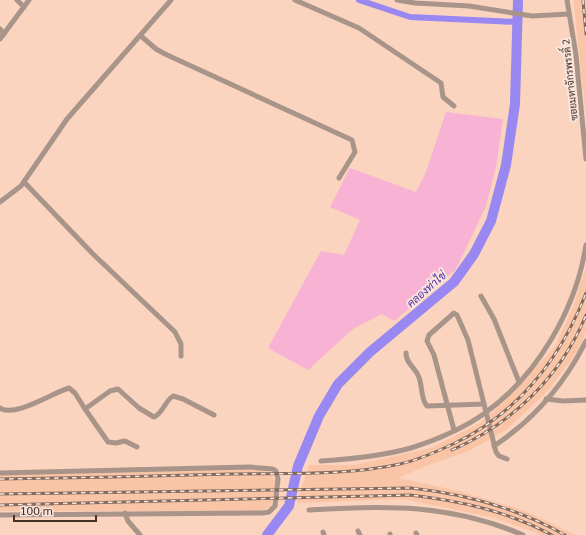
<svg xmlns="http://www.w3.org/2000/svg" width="586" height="535" viewBox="0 0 586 535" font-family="Georgia,Sarabun,serif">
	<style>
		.built { fill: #fac4a7 }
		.green { fill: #f8b2d3 }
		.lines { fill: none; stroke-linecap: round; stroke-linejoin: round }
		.canal { stroke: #9987f2; stroke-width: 6 }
		.river { stroke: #9987f2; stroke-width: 10 }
		.street { stroke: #a89489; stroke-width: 5 }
		.rail-casing { stroke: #856b5d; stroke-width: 3 }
		.rail { stroke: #f9e5db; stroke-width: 1.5; stroke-dasharray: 4.5; stroke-linecap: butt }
		.labels { text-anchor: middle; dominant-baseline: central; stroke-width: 4; stroke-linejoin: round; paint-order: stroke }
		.street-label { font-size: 10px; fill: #453228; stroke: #f9e5db }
		.water-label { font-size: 11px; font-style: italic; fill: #5330ab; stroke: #f9e5db }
	</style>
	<rect width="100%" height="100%" fill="#fad4bf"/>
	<g class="built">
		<path d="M574,0h12v118l-12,-112z"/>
		<path d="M586,266v66l-8,19 -32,42 -40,37 -37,21 -43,15 -28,12 61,13 64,19 53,25h-34l-47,-17 -92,-19 -106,4 12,-38h45l77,-17 49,-25 23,-21 51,-54 19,-41z"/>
		<path d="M260,469l6,1 9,10 1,4 -4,19 -3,5 -10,3h-259v-36z"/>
	</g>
	<path class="green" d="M446,112l57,7 -7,48 -10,39 -30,63 -62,52 -12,-7 -29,15 -45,41 -40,-22 53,-97 23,4 16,-35 -30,-13 20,-39 66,24 10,-20z"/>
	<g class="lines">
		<path class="canal" d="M359,0l51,17 108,5"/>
		<path class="river" d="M267,535l22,-29 9,-40 21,-50 19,-32 32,-32 84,-70 20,-28 17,-33 15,-56 9,-61 3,-104"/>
		<g class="street">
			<path d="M17,0l7,7"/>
			<path d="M295,0l64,28 82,55 2,14 11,9"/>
			<path d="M397,0l18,3 54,3 63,10 37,-2"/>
			<path d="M567,0l9,55 10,104"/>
			<path d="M0,29l4,5"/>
			<path d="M141,36l15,13 9,5 187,86 3,12 -16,26"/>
			<path d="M0,39l29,-39"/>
			<path d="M24,182l69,72 82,78 6,12v12"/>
			<path d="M0,202l21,-16 46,-67 104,-119"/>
			<path d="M481,296l13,23 25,63"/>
			<path d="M406,353c0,10 8,14 12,22 5,10 2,23 9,31l57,-2"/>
			<path d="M546,399l17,2 23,-1"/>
			<path d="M0,408c15,10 54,-16 69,-20l6,5 10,16 25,-18 8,-2 21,19 15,9c9,-4 11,-16 19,-21l10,3 31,16"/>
			<path d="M85,409l23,33 8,1 9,-2 12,6"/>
			<path d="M454,430l-20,-75 -7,-14 2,-6 25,-22 3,2 11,25 28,112 3,4 8,3"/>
			<path d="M494,446c39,-26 71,-63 92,-105"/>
			<path d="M321,461c31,-2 61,-5 90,-13 25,-8 53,-20 74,-35 53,-38 91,-104 101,-168"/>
			<path d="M0,473l249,-6 24,2 3,2 2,8 -3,27 -6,6 -6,1 -263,2"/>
			<path d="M309,510c77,-5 142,-6 214,25"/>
			<path d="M125,513l3,8 12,14"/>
			<path d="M358,531l2,4"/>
			<path d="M323,532l1,3"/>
			<path d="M416,533l1,2"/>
			<path d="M390,534v1"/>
		</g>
		<defs>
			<g id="rail">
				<path d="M583,0l3,34"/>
				<path d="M452,450c60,-26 109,-74 134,-135"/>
				<path d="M0,479c77,-1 153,-3 230,-5 57,-1 115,2 170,-10 18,-4 36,-12 53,-20 65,-31 107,-84 133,-151"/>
				<path d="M0,494l411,-6c55,6 106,20 154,47"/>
				<path d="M0,505l410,-10c51,6 97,16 142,40"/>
			</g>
		</defs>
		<use href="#rail" class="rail-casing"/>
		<use href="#rail" class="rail"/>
	</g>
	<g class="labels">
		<g class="street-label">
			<text transform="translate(569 80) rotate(-96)">ซอยมหาจักรพรรดิ์ 2</text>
		</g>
		<g class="water-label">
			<text transform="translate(426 289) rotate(-41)">คลองท่าไข่</text>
		</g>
	</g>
	<path d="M14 515v6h82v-6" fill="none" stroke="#453228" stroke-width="2"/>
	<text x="20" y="515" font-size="12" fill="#453228" stroke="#f9e5db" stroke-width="3" paint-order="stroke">100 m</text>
</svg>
